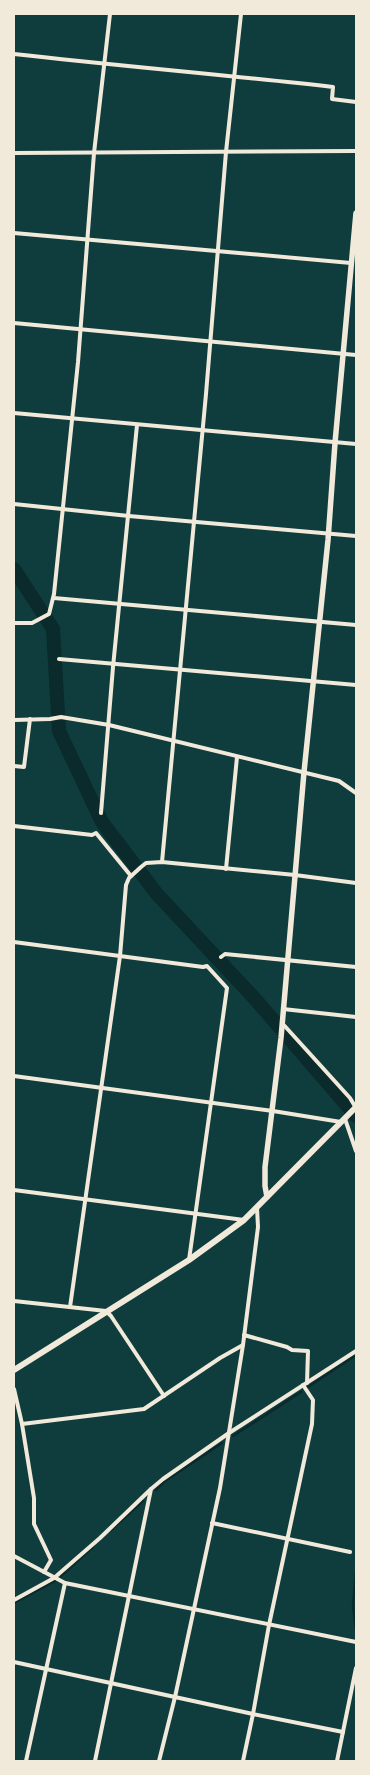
<svg xmlns="http://www.w3.org/2000/svg" width="370" height="1775" viewBox="0 0 370 1775" font-family="Mulish,sans-serif">
	<style>
		.lines { fill: none; stroke-linecap: round; stroke-linejoin: round }
		.stream { stroke: #0a2a2b; stroke-width: 2.5 }
		.river { stroke: #0a2a2b; stroke-width: 14 }
		.minor { stroke: #f1e9da; stroke-width: 4 }
		.tertiary { stroke: #f1e9da; stroke-width: 5.5 }
		.secondary { stroke: #f1e9da; stroke-width: 6 }
	</style>
	<rect width="100%" height="100%" fill="#0f3d3e"/>
	<g class="lines">
		<g class="stream">
			<path d="M308,1387l48,-32"/>
			<path d="M233,1436l68,-44"/>
			<path d="M156,1490l9,-9 57,-38"/>
			<path d="M111,1530l32,-29"/>
			<path d="M356,1571l-3,35 3,24"/>
			<path d="M61,1576l32,-29"/>
			<path d="M14,1603l41,-22"/>
		</g>
		<path class="river" d="M14,569l39,60 6,102 43,91 55,72 99,106 100,116"/>
		<g class="minor">
			<path d="M14,54c106,12 212,21 319,33l-1,12 24,3"/>
			<path d="M14,153l342,-2"/>
			<path d="M14,233l337,30"/>
			<path d="M14,323l342,32"/>
			<path d="M14,413l342,31"/>
			<path d="M14,504l115,12 227,20"/>
			<path d="M54,598l302,27"/>
			<path d="M14,623h18l17,-9 5,-20 24,-232 16,-209 16,-139"/>
			<path d="M59,659l297,26"/>
			<path d="M14,720l36,-1 11,-2 48,8 230,56 17,12"/>
			<path d="M14,766l10,1 6,-48"/>
			<path d="M101,813l12,-146 24,-242"/>
			<path d="M14,826l78,9 4,-2 35,43"/>
			<path d="M162,862l44,-468 20,-242 15,-138"/>
			<path d="M226,869l11,-112"/>
			<path d="M14,942l189,25 4,-1 20,22 -38,272"/>
			<path d="M221,957l4,-3 131,13"/>
			<path d="M283,1009l73,8"/>
			<path d="M282,1023l68,75 6,10"/>
			<path d="M14,1076l259,35 68,11"/>
			<path d="M345,1119l11,32"/>
			<path d="M14,1190l230,30"/>
			<path d="M14,1301l92,10 5,5 53,80"/>
			<path d="M70,1307l50,-351 6,-71 3,-7 12,-11 5,-4 16,-1 133,13 61,8"/>
			<path d="M244,1335l43,12 5,3 16,1 -1,32"/>
			<path d="M14,1389l8,35 12,74v26l17,36 -7,12"/>
			<path d="M22,1424l122,-15 76,-51 23,-13"/>
			<path d="M212,1523l138,29"/>
			<path d="M14,1556l51,27 291,59"/>
			<path d="M14,1600l40,-22 46,-40 51,-49 12,-10 66,-46 127,-82"/>
			<path d="M14,1662l239,52 90,18"/>
			<path d="M26,1761l39,-178"/>
			<path d="M95,1761l56,-272"/>
			<path d="M159,1761l16,-64 45,-209 23,-143 15,-118 -1,-19"/>
			<path d="M243,1761l10,-47 16,-89 43,-201 1,-24 -10,-15"/>
			<path d="M337,1761l19,-93"/>
		</g>
		<path class="tertiary" d="M267,1197l-2,-11v-19l16,-129 23,-266 24,-232 7,-97 21,-230"/>
		<path class="secondary" d="M14,1370l175,-110 55,-40 112,-113"/>
	</g>
	<rect width="370" height="1775" fill="none" stroke="#f1e9da" stroke-width="30"/>
</svg>
